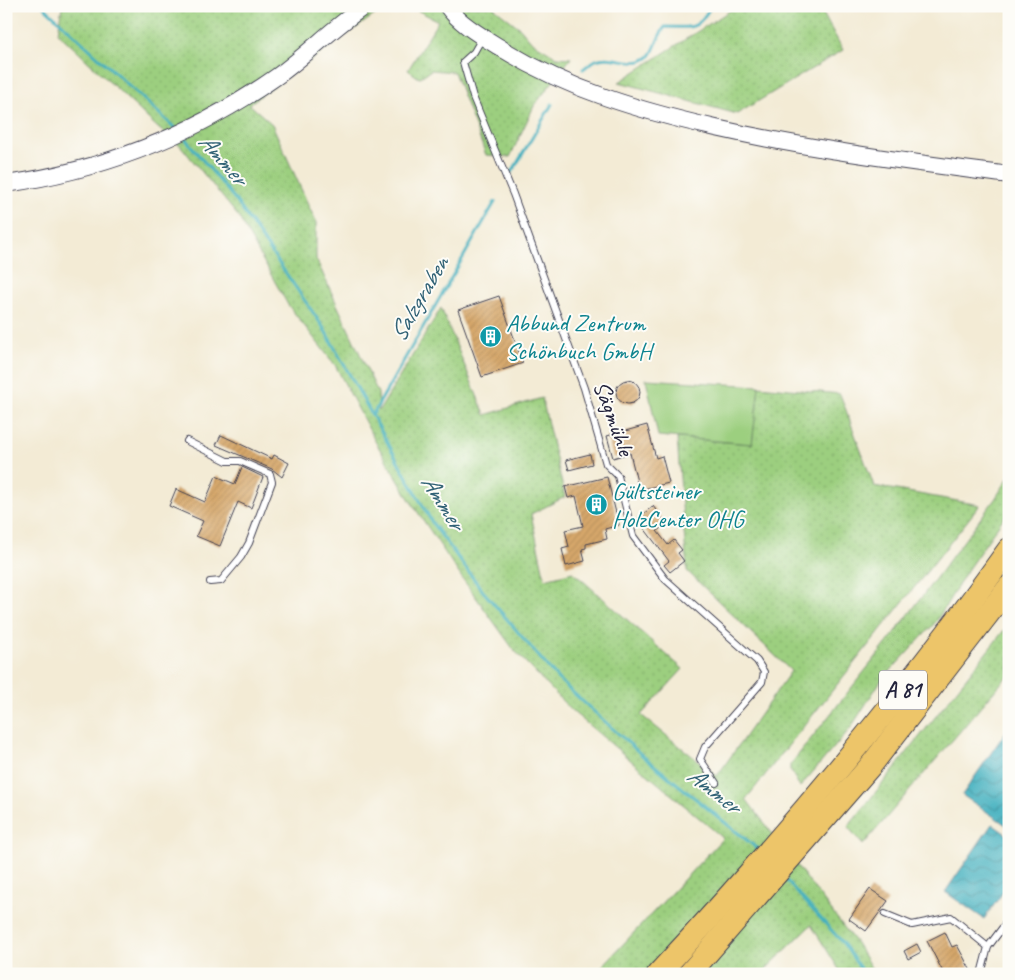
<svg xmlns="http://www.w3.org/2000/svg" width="1015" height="980" viewBox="0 0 1015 980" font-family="Caveat,sans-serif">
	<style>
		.grass { fill: url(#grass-dots); stroke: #5f785d }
		.park { fill: #9ccf7f; stroke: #5f785d }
		.water { fill: url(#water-waves); stroke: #32697d }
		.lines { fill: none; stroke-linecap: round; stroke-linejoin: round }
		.stream { stroke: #43b0bf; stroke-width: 3 }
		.building { fill: url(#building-hatch) }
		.service-casing { stroke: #414052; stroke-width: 8 }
		.tertiary-casing { stroke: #414052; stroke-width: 18 }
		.motorway-casing { stroke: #414052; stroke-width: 24 }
		.service { stroke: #fff; stroke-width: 6 }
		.tertiary { stroke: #fff; stroke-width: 16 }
		.motorway { stroke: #edc569; stroke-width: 22 }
		.labels { text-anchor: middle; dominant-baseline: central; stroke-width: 4; stroke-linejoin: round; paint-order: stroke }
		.shield { fill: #fdfcf7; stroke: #646373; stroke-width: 1 }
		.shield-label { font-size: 22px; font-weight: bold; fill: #22223b }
		.culture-label { font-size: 24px; fill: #0d838f; stroke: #fdfcf7; text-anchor: start }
		.street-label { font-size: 24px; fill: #22223b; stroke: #fdfcf7 }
		.water-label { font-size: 25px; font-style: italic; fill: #316276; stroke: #fdfcf7 }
	</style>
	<defs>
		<pattern id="grass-dots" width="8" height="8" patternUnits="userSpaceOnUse" patternTransform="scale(1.25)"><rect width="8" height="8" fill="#9ccf7f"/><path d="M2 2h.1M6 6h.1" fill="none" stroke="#86b16f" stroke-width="1.8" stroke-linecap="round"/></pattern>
		<pattern id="water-waves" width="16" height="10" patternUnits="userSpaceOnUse" patternTransform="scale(1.25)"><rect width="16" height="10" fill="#43b0bf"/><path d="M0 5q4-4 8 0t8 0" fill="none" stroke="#388f9c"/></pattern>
		<pattern id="building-hatch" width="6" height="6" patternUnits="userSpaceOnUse" patternTransform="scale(1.25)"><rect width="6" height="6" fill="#d6a76a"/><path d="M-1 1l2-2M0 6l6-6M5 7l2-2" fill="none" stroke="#b78f5d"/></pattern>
	</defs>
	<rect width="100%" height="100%" fill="#fdfcf7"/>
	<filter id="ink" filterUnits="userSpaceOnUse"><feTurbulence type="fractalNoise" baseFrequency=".02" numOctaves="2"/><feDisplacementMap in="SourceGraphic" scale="10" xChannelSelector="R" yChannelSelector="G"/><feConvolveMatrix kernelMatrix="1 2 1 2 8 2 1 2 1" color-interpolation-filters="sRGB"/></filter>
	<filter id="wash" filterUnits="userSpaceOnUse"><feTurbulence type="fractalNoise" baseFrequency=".0096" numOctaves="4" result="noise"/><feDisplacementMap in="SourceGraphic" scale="20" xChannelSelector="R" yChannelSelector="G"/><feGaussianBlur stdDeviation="1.12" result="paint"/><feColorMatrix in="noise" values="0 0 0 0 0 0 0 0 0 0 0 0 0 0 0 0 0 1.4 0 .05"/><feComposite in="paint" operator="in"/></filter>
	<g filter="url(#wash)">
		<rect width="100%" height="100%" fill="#f3ebd5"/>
		<g class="grass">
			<path d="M62,6h325l-138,98 23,20 44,98v37l62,134 1,18 62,-103 44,107 57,-17 23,99 -34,17 14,65 28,-7 110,97 -42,46 76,61 74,-105 -104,-100 -10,-133 75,6 7,-58 81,8 34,92 106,19 -234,294 110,144 19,31h-33l-31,-49 -50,49h-166l128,-136 -151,-127 -58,-61 -52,-72 -51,-76 -36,-61 -40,-76 -47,-60 -50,-89 -58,-71 -22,-17 -100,-95z"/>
			<path d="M409,6h83l28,22 11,13 26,16 14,1 -37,48 -24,51 -24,-2 -32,-83 -23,-2 -12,8 -11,-8 30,-49z"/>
			<path d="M737,6h82l24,44 -106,64 -118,-32z"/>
			<path d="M1009,477v33l-41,59 -32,53 -56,60 -30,47 -50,58 -10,-17v-5l101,-127 104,-139z"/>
			<path d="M1009,624v50l-146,171 -15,-18z"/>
		</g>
		<path class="park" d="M646,379l113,7 -7,58 -94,-8z"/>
		<g class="water">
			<path d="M1009,727v100l-47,-32z"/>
			<path d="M992,824l17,12v48l-25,35 -39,-27z"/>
		</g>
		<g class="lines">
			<g class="stream">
				<path d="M43,6l134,124"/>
				<path d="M583,69c4,-3 9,-7 13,-9 16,-7 39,9 53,-3 7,-7 8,-21 16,-30 27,0 31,5 46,-21"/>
				<path d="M183,136l51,62 89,129 110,197 49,66 76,89 86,78 115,93"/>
				<path d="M512,172l40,-68"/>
				<path d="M373,414l122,-212"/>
				<path d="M783,877l60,66 21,31"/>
			</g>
		</g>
		<g id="blocks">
			<g class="building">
				<path d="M499,296l24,67 -41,14 -24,-67z"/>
				<circle cx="628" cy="392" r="12"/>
				<path d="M647,425l9,33 6,-2 7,27 -30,7 -9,-37 -17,5 -6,-22z"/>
				<path d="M221,435l51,24 2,-4 15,8 -7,14 -10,-8 -56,-24z"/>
				<path d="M590,454l2,10 -23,6 -3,-10z"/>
				<path d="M242,467l21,10 -12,31 -13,-6 -18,44 -24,-10 7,-15 -34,-15 7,-17 29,13 11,-26 19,8z"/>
				<path d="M607,477l12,48 -14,4 2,10 -21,5v4l-4,1 3,12 -19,5 -4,-17 7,-2 -4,-17 18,-4 -7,-30 -8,2 -3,-11z"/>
				<path d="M653,506l13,18 -9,7 11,14 6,-5 8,10 -4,3 6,8 -14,11 -6,-7 5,-4 -32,-42z"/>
				<path d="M870,889l18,12 -22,30 -17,-12z"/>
				<path d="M945,932l7,15 5,-2 14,26 -6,3h-21l-17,-33z"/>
				<path d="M917,944l4,8 -13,7 -4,-8z"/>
			</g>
		</g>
	</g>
	<g filter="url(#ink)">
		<use href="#blocks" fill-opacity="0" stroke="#414052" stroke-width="1"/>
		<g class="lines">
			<defs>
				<g id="service">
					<path d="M482,38l-8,14 -11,10 10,35 40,97 71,194 22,76 12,12 15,60 32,43 92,82 7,11 -2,10 -57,65 -5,12 16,24"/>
					<path d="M187,441l40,20h13l30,13 2,8 -23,61 -8,14 -20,24 -11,1"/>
					<path d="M885,914l27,11 39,-8 37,30"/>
					<path d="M981,974l7,-27 21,-28"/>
				</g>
				<g id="tertiary">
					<path d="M447,6c13,19 38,32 57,44 66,40 137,61 212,78 97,22 195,34 293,47"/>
					<path d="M6,184c98,-14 189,-50 270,-107 31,-22 57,-50 89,-71"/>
				</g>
				<g id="motorway">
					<path d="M658,974c125,-135 244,-275 351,-425"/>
					<path d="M689,974l183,-210 137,-177"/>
				</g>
			</defs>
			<use href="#service" class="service-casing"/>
			<use href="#tertiary" class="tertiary-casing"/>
			<use href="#motorway" class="motorway-casing"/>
			<use href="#service" class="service"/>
			<use href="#tertiary" class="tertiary"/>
			<use href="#motorway" class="motorway"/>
		</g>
	</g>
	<defs>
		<symbol id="building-disc" viewBox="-11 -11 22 22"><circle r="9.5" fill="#0f9aa8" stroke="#fdfcf7"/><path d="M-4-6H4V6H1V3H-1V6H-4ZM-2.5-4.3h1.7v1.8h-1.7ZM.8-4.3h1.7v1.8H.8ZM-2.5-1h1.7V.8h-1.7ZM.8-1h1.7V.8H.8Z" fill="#fff"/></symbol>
	</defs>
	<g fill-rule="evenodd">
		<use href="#building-disc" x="478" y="324" width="25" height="25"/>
		<use href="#building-disc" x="584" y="492" width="25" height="25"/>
	</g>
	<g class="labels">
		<rect class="shield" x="879" y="670.5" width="48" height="39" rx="4"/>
		<g class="shield-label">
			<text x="903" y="690">A 81</text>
		</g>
		<g class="culture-label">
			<text x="506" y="323">Abbund Zentrum<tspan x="506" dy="28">Schönbuch GmbH</tspan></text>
			<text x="612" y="491">Gültsteiner<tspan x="612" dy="28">HolzCenter OHG</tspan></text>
		</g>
		<g class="street-label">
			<text transform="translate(614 418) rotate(70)">Sägmühle</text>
		</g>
		<g class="water-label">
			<text transform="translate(223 159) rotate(49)">Ammer</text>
			<text transform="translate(419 299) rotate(-60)">Salzgraben</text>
			<text transform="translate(443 502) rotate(58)">Ammer</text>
			<text transform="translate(714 790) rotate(38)">Ammer</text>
		</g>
	</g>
	<rect width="1015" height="980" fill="none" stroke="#fdfcf7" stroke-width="25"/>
</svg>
